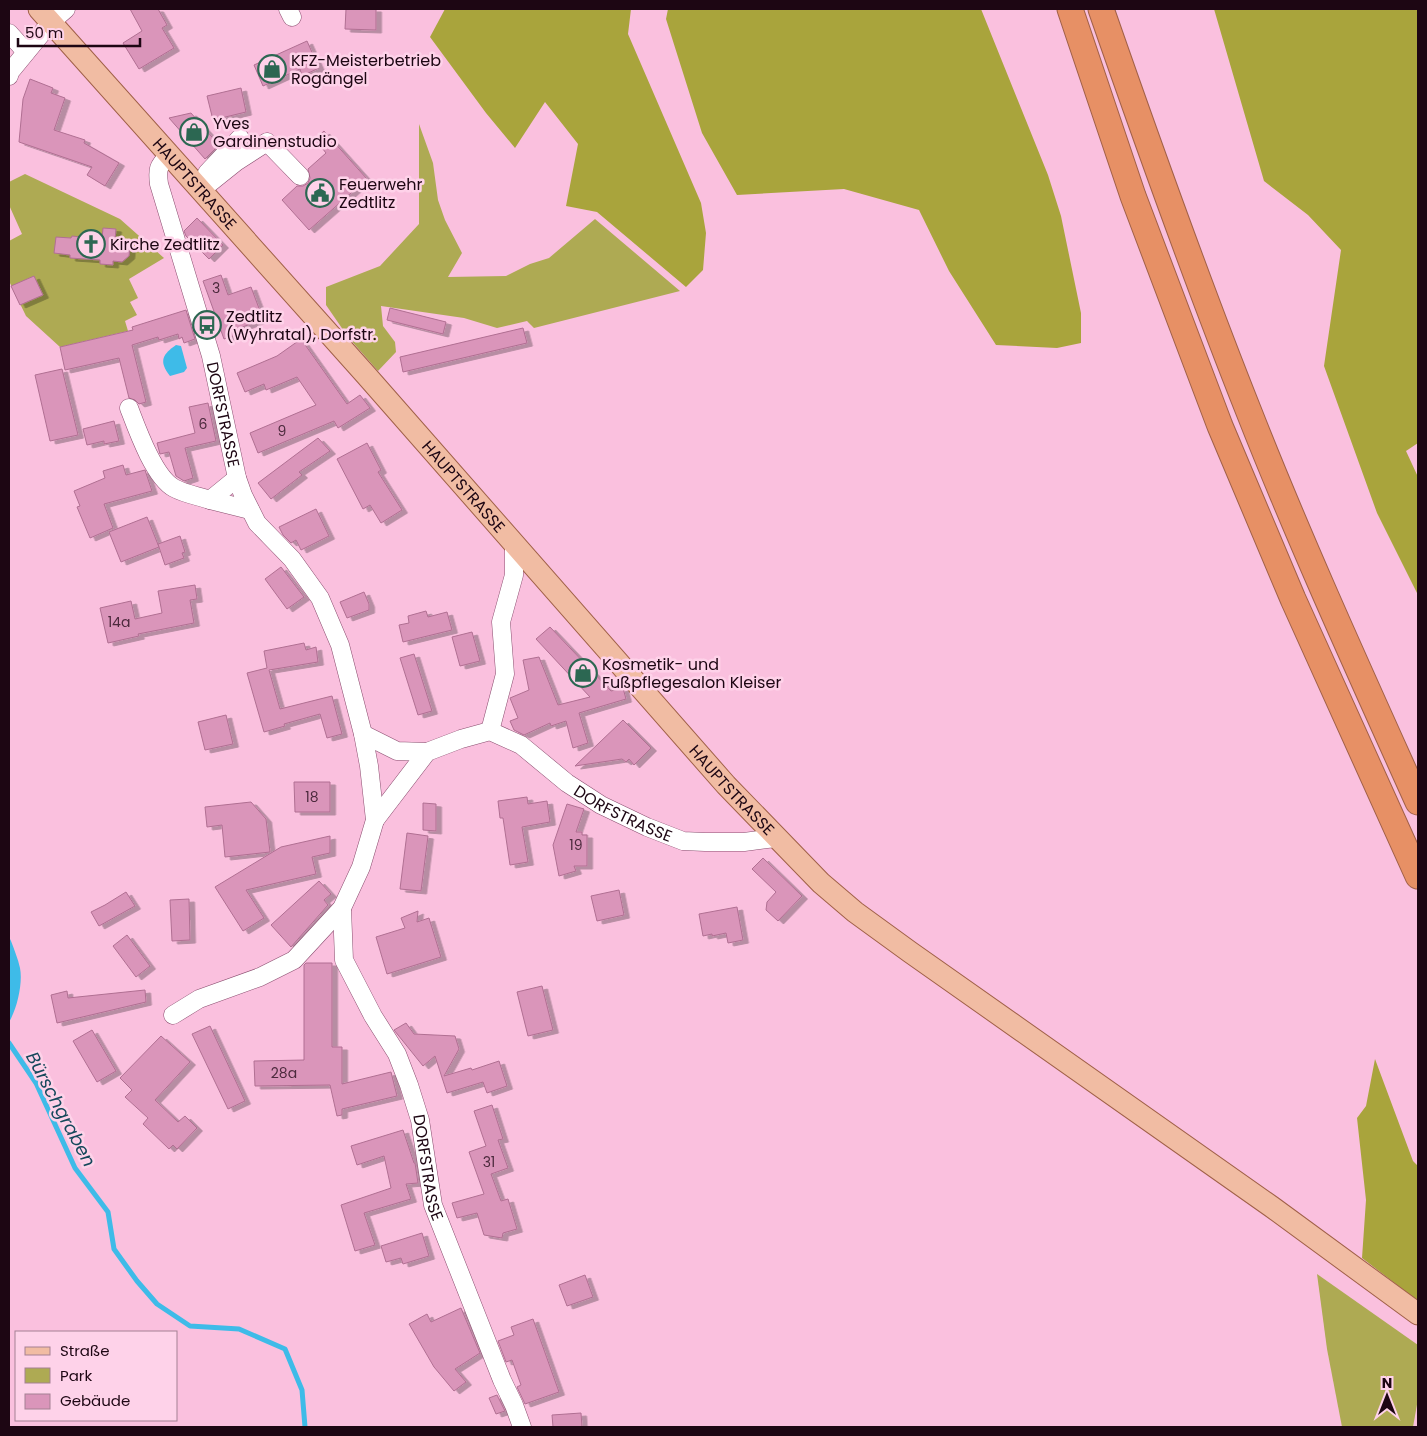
<svg xmlns="http://www.w3.org/2000/svg" width="1427" height="1436" viewBox="0 0 1427 1436" font-family="Poppins,sans-serif">
	<style>
		.green { fill: #aeaa53 }
		.forest { fill: #a9a43c }
		.water { fill: #3ebbe8 }
		.lines { fill: none; stroke-linecap: round; stroke-linejoin: round }
		.stream { stroke: #3ebbe8; stroke-width: 5 }
		.building { fill: #da95ba; stroke: #b06f92; filter: url(#shadow) }
		.minor-casing { stroke: #8a4d6f; stroke-width: 19 }
		.major-casing { stroke: #a06048; stroke-width: 23 }
		.highway-casing { stroke: #a06048; stroke-width: 27 }
		.minor { stroke: #fff; stroke-width: 18 }
		.major { stroke: #f1bca3; stroke-width: 21 }
		.highway { stroke: #e79065; stroke-width: 25 }
		.labels { text-anchor: middle; dominant-baseline: central; stroke-width: 5; stroke-linejoin: round; paint-order: stroke }
		.number-label { font-size: 14px; fill: #4c2a3d }
		.poi-label { font-size: 16px; fill: #1d0613; stroke: #fed2e9; text-anchor: start }
		.street-label { font-size: 16px; fill: #1d0613; stroke: #fed2e9 }
		.water-label { font-size: 18px; font-style: italic; fill: #15485b; stroke: #fed2e9 }
	</style>
	<defs>
		<filter id="shadow"><feDropShadow dx="5.5" dy="3" stdDeviation="0" flood-color="#0004"/></filter>
	</defs>
	<rect width="100%" height="100%" fill="#fac0de"/>
	<g class="green">
		<path d="M419,124l14,39 5,37 7,20 17,33 -14,24 58,-1 24,-12 19,-6 46,-39 85,72 -146,37 -7,-7 -30,7 -33,-10 -83,-12 2,20 12,16 1,10 -18,19 -30,-34 -22,-32v-18l54,-21 39,-42z"/>
		<path d="M25,174l95,45 44,39 -35,21 9,19 -8,4 7,13 -12,6 3,10 -68,16 -34,-31 -17,-35v-40l13,-7 -13,-29v-23z"/>
		<path d="M1317,1274l101,71v54l-5,28h-71l-15,-78z"/>
	</g>
	<g class="forest">
		<path d="M445,9h186l-3,25 73,169 5,30 -3,37 -17,17 -89,-75 -31,-6 12,-62 -33,-42 -30,46 -29,-35 -56,-76z"/>
		<path d="M668,9h313l67,166 13,41 20,97v30l-24,5 -61,-3 -47,-74 -30,-61 -75,-21 -107,6 -35,-62 -36,-114z"/>
		<path d="M1214,9h204v434l-12,8 12,26v118l-41,-82 -53,-147 17,-116 -33,-35 -44,-34z"/>
		<path d="M1375,1059l38,102 5,5v135l-56,-43 4,-58 -9,-82 9,-12z"/>
	</g>
	<g class="water">
		<path d="M176,345l5,1 6,22 -3,4 -14,4c-12,-15 -7,-22 6,-31z"/>
		<path d="M9,937l2,4c3,8 7,18 9,27 3,15 -3,41 -11,54z"/>
	</g>
	<g class="lines">
		<path class="stream" d="M9,1043l27,40 39,85 33,44 6,37 23,32 20,23 33,22 49,3 46,20 17,41 3,37"/>
	</g>
	<g class="building">
		<path d="M130,9h28l9,16 -5,3 12,20 -35,21 -16,-26 19,-12z"/>
		<path d="M346,9h30v21l-31,-1z"/>
		<path d="M307,41l12,27 -17,8 -2,-7 -37,17 -9,-21z"/>
		<path d="M30,79l23,9 -2,5 14,5 -11,32 31,10 -1,3 35,20 -14,23 -18,-11 5,-8 -73,-25 4,-43z"/>
		<path d="M241,88l5,24 -33,8 -6,-24z"/>
		<path d="M191,113l28,32 -14,14 -36,-41z"/>
		<path d="M324,131l43,48 -58,51 -27,-30 15,-14h6l5,-3 2,-5 -2,-9 18,-16 -11,-14z"/>
		<path d="M197,218l26,27 -14,14 -23,-23 -2,-5z"/>
		<path d="M103,228l13,1 -1,11 9,1 6,7 -1,8 -7,6 -9,-1v4l-13,-1v-4l-30,-2v-3l-16,-2 2,-16 15,1 1,-2 30,3z"/>
		<path d="M221,275l7,20 23,-8 12,32 -23,9 2,5 -18,6 -21,-58z"/>
		<path d="M34,276l9,19 -23,10 -9,-19z"/>
		<path d="M390,308l56,14 -3,12 -56,-14z"/>
		<path d="M186,310l9,29 -11,4 -2,-6 -3,2 -1,-5 -19,6 -1,-3 -26,8 14,57 -7,2 -4,-4 -6,-2 -10,-40 -54,12 -5,-23 73,-17 -1,-3z"/>
		<path d="M523,328l4,15 -124,29 -3,-15z"/>
		<path d="M301,339l46,65 13,-9 10,13 -32,20 -4,-7 -76,32 -8,-20 66,-28 -19,-28 -31,13 -2,-6 -19,8 -8,-19 40,-17z"/>
		<path d="M62,369l16,66 -28,6 -15,-66z"/>
		<path d="M208,403l8,38 -31,7 8,30 -9,3 -8,-5 -7,-24 -9,2 -3,-11 38,-10 -6,-26z"/>
		<path d="M114,421l5,20 -15,3v-3l-17,4 -4,-16z"/>
		<path d="M318,438l12,13 -31,21 3,3 -31,24 -13,-16z"/>
		<path d="M367,443l14,27 -3,2 24,38 -21,13 -11,-18 -7,4 -26,-50z"/>
		<path d="M123,465l3,10 19,-5 7,21 -48,13 9,24 -23,10 -13,-31 3,-1 -6,-15 31,-13 -2,-7z"/>
		<path d="M316,509l13,27 -28,14 -5,-10 -5,3 -8,-8 -4,-8z"/>
		<path d="M147,517l12,30 -38,15 -12,-30z"/>
		<path d="M180,536l5,16 -3,1 2,5 -19,7 -7,-21z"/>
		<path d="M281,567l23,30 -17,12 -22,-30z"/>
		<path d="M195,585l2,14 -7,1 4,23 -56,11 1,2 -31,7 -8,-35 31,-7 4,18 27,-6 -4,-22z"/>
		<path d="M364,592l5,12v6l-22,8 -7,-16z"/>
		<path d="M426,611l2,6 19,-5 5,18 -49,12 -4,-17 10,-2 -1,-7z"/>
		<path d="M550,627l61,64 12,-3 3,11 -47,14 9,30 -15,5 -7,-27 -15,5 -1,-3 -26,12 -10,-5 -4,-9 8,-3 -8,-20 19,-8 -6,-30 16,-3 19,48 32,-8 -54,-58z"/>
		<path d="M472,632l8,29 -20,5 -8,-29z"/>
		<path d="M304,643l2,7 10,-3 2,15 -49,8 11,39 52,-13 10,38 -15,4 -7,-24 -36,10 1,2 -21,6 -17,-59 20,-5 -3,-17z"/>
		<path d="M414,654l18,57 -14,4 -18,-57z"/>
		<path d="M226,715l7,29 -28,6 -7,-28z"/>
		<path d="M623,720l28,28 -17,17 -5,-6 -3,3 -4,-3 -47,7z"/>
		<path d="M294,782h36v30h-35z"/>
		<path d="M527,797l1,7 19,-3 3,21 -28,5 6,35 -18,3 -7,-47h-3l-2,-17z"/>
		<path d="M251,802l15,17 4,33 -45,5 -3,-32 -15,2 -2,-20z"/>
		<path d="M423,803l13,1v27l-13,-1z"/>
		<path d="M567,804l17,5 -8,23h6v3h5v31h-13l2,5 -17,5 -6,-31z"/>
		<path d="M407,833l21,3 -7,55 -21,-2z"/>
		<path d="M330,836v17l-18,4 4,17 -70,16 18,28 -21,13 -28,-44 66,-40z"/>
		<path d="M763,858l39,38 -24,25 -12,-11 1,-8 9,-10 -24,-23z"/>
		<path d="M319,881l12,13 -7,6 4,5 -37,42 -20,-22z"/>
		<path d="M619,890l5,25 -27,6 -6,-25z"/>
		<path d="M126,892l9,14 -36,20 -8,-14 14,-7z"/>
		<path d="M189,899l1,41 -18,1 -2,-41z"/>
		<path d="M737,907l6,33 -15,3 -2,-10 -14,3v-2l-9,2 -4,-22z"/>
		<path d="M418,911l-1,11 12,-4 12,39 -54,17 -11,-37 29,-9 -4,-10z"/>
		<path d="M127,935l23,31 -14,11 -23,-31z"/>
		<path d="M306,963h26v84h10v37l49,-12 6,24 -55,13v6l-5,1 -7,-31 -75,1 -1,-25 50,-1v-95z"/>
		<path d="M542,986l11,44 -25,6 -11,-44z"/>
		<path d="M145,990l1,12 -89,21 -6,-28 16,-4 1,7z"/>
		<path d="M406,1023l8,11 41,2 4,13 -15,27 27,-8 1,2 27,-9 8,25 -20,7 -4,-11 -36,11 -12,-37 -12,10 -29,-36z"/>
		<path d="M210,1026l35,75 -17,8 -36,-75z"/>
		<path d="M92,1030l24,41 -19,11 -24,-41z"/>
		<path d="M161,1036l29,26 -35,38 23,22 7,-6 12,12 -20,21 -4,-4 -4,4 -26,-25 5,-6 -23,-21 7,-7 -12,-12z"/>
		<path d="M492,1105l11,34 -5,1 10,28 -17,6 10,27 7,-2 9,30 -14,4 -1,5 -18,-3 -7,-22 -20,5 -5,-15 32,-9 -15,-42 17,-6 -12,-35z"/>
		<path d="M403,1130l11,33h1l3,20 -12,1 5,15 -47,14 11,32 -20,6 -14,-46 50,-17 -7,-32 -27,9 -6,-19z"/>
		<path d="M422,1233l7,23 -26,8 -2,-6 -15,4 -5,-16z"/>
		<path d="M585,1275l8,22 -26,9 -8,-21z"/>
		<path d="M461,1308l19,45 -25,16 11,13 -12,9 -20,-24 -25,-43 18,-10 4,8z"/>
		<path d="M533,1319l26,73 -34,12 -8,-17 4,-2 -9,-25 -6,2 -8,-21 16,-6 -3,-8z"/>
		<path d="M497,1395l8,16 -9,3 -7,-16z"/>
		<path d="M581,1413l1,14h-29l-1,-12z"/>
	</g>
	<g class="lines">
		<defs>
			<g id="minor">
				<path d="M288,9l4,8"/>
				<path d="M9,33l17,19"/>
				<path d="M9,76l1,-4 41,-50 15,-13"/>
				<path id="s1" d="M169,155c-11,11 -12,14 -10,29l52,172 26,122 6,17 14,28 35,36 28,39 20,47 23,89 6,32 6,54 -14,47 -19,41 -48,52 -34,17 -61,22 -26,16"/>
				<path d="M207,173l33,-35"/>
				<path d="M201,190l35,-28 31,-20 33,34"/>
				<path d="M129,408c8,21 25,69 45,80 11,6 24,8 36,12l27,-22"/>
				<path d="M210,500l40,10"/>
				<path d="M490,731l15,-57 -4,-52 13,-47v-31"/>
				<path d="M363,734l34,17 30,1"/>
				<path id="s2" d="M375,820l52,-68 34,-13 29,-8 31,14 46,38 34,22 46,22 36,14 22,1h39l31,-4"/>
				<path id="s3" d="M342,908l2,52 29,56 24,38 12,31 11,35 13,85 69,175 12,25 8,22"/>
			</g>
			<g id="major">
				<path id="s4" d="M39,9l327,366 360,410 95,98 34,29 55,40 362,255 146,107"/>
			</g>
			<g id="highway">
				<path d="M1070,9l63,187 87,230 73,173 125,277"/>
				<path d="M1101,9c47,135 95,270 148,403 52,132 111,261 169,390"/>
			</g>
		</defs>
		<use href="#minor" class="minor-casing"/>
		<use href="#major" class="major-casing"/>
		<use href="#highway" class="highway-casing"/>
		<use href="#minor" class="minor"/>
		<use href="#major" class="major"/>
		<use href="#highway" class="highway"/>
	</g>
	<defs>
		<symbol id="shop-ring" viewBox="-11 -11 22 22"><circle r="9.5" fill="#fed2e9" stroke="#2c6752" stroke-width="1.5"/><path d="M-5-2.5h2.3a2.7 3.5 0 0 1 5.4 0H5L5.5 6h-11ZM-1.5-2.5h3a1.5 2.3 0 0 0-3 0Z" fill="#2c6752"/></symbol>
		<symbol id="civic-ring" viewBox="-11 -11 22 22"><circle r="9.5" fill="#fed2e9" stroke="#2c6752" stroke-width="1.5"/><path d="M-.6-6.5H3V-4.5H.6V-3L4-1V1h2V6H-6V1h2V-1L-.6-3ZM-1.2 2.5V6h2.4V2.5Z" fill="#2c6752"/></symbol>
		<symbol id="church-ring" viewBox="-11 -11 22 22"><circle r="9.5" fill="#fed2e9" stroke="#2c6752" stroke-width="1.5"/><path d="M-1.2-6h2.4v3.5h3.3v2.4h-3.3V6h-2.4V-.1h-3.3v-2.4h3.3Z" fill="#2c6752"/></symbol>
		<symbol id="bus-ring" viewBox="-11 -11 22 22"><circle r="9.5" fill="#fed2e9" stroke="#2c6752" stroke-width="1.5"/><path d="M-5-6H5V4H4V6H2V4H-2V6H-4V4H-5ZM-3.5-4V0h7V-4ZM-3.5 1.2v1.5H-2V1.2ZM2 1.2v1.5H3.5V1.2Z" fill="#2c6752"/></symbol>
	</defs>
	<g fill-rule="evenodd">
		<use href="#shop-ring" x="256" y="53" width="32" height="32"/>
		<use href="#shop-ring" x="178" y="116" width="32" height="32"/>
		<use href="#civic-ring" x="304" y="177" width="32" height="32"/>
		<use href="#church-ring" x="75" y="228" width="32" height="32"/>
		<use href="#bus-ring" x="191" y="309" width="32" height="32"/>
		<use href="#shop-ring" x="567" y="657" width="32" height="32"/>
	</g>
	<g class="labels">
		<g class="number-label">
			<text x="216" y="288">3</text>
			<text x="203" y="424">6</text>
			<text x="282" y="431">9</text>
			<text x="119" y="622">14a</text>
			<text x="312" y="797">18</text>
			<text x="576" y="845">19</text>
			<text x="284" y="1073">28a</text>
			<text x="489" y="1162">31</text>
		</g>
		<g class="poi-label">
			<text x="291" y="60">KFZ-Meisterbetrieb<tspan x="291" dy="18">Rogängel</tspan></text>
			<text x="213" y="123">Yves<tspan x="213" dy="18">Gardinenstudio</tspan></text>
			<text x="339" y="184">Feuerwehr<tspan x="339" dy="18">Zedtlitz</tspan></text>
			<text x="110" y="244">Kirche Zedtlitz</text>
			<text x="226" y="316">Zedtlitz<tspan x="226" dy="18">(Wyhratal), Dorfstr.</tspan></text>
			<text x="602" y="664">Kosmetik- und<tspan x="602" dy="18">Fußpflegesalon Kleiser</tspan></text>
		</g>
		<g class="street-label">
			<text stroke="none"><textPath href="#s4" startOffset="234">HAUPTSTRASSE</textPath></text>
			<text stroke="none"><textPath href="#s1" startOffset="272">DORFSTRASSE</textPath></text>
			<text stroke="none"><textPath href="#s4" startOffset="639">HAUPTSTRASSE</textPath></text>
			<text stroke="none"><textPath href="#s4" startOffset="1044">HAUPTSTRASSE</textPath></text>
			<text stroke="none"><textPath href="#s2" startOffset="310">DORFSTRASSE</textPath></text>
			<text stroke="none"><textPath href="#s3" startOffset="278">DORFSTRASSE</textPath></text>
		</g>
		<g class="water-label">
			<text transform="translate(61 1109) rotate(62)">Bürschgraben</text>
		</g>
	</g>
	<rect width="1427" height="1436" fill="none" stroke="#1d0613" stroke-width="20"/>
	<rect x="15" y="1331" width="162" height="90" fill="#fed2e9" stroke="#a48093"/>
	<rect x="25" y="1347" width="25" height="8" fill="#f1bca3" stroke="#a48093"/>
	<text x="60" y="1356" font-size="15" fill="#1d0613">Straße</text>
	<rect x="25" y="1368" width="25" height="15" fill="#aeaa53" stroke="#a48093"/>
	<text x="60" y="1381" font-size="15" fill="#1d0613">Park</text>
	<rect x="25" y="1394" width="25" height="15" fill="#da95ba" stroke="#a48093"/>
	<text x="60" y="1406" font-size="15" fill="#1d0613">Gebäude</text>
	<g transform="translate(1387 1396)" stroke="#fed2e9" stroke-width="4" paint-order="stroke">
	<path d="M0-4L9 19L0 12L-9 19Z" fill="#1d0613"/>
	<text y="-8" font-size="14" font-weight="bold" text-anchor="middle" fill="#1d0613">N</text>
	</g>
	<path d="M18 38v8h122v-8" fill="none" stroke="#1d0613" stroke-width="2.5"/>
	<text x="25" y="38" font-size="15" fill="#1d0613" stroke="#fed2e9" stroke-width="4" paint-order="stroke">50 m</text>
</svg>
